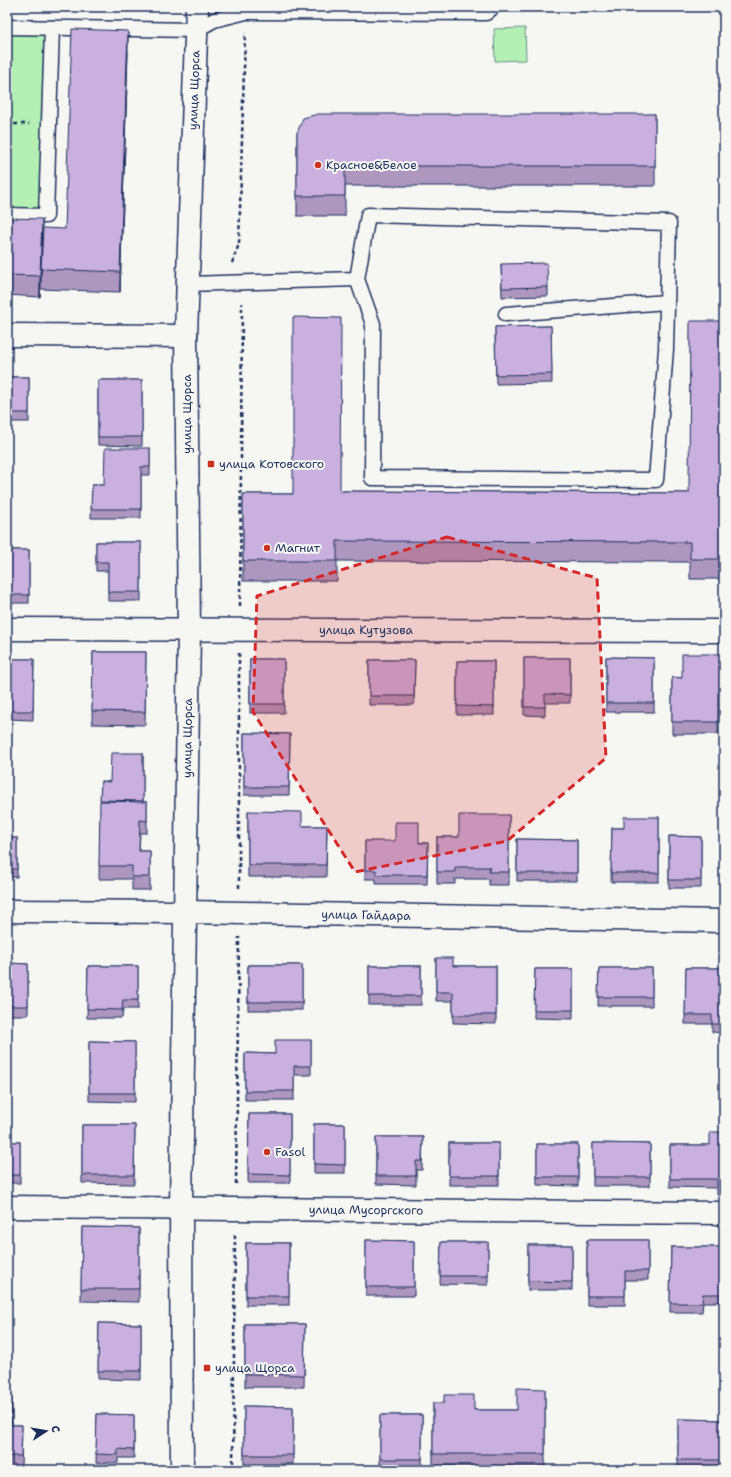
<svg xmlns="http://www.w3.org/2000/svg" width="731" height="1477" viewBox="0 0 731 1477" font-family="'Shantell Sans',sans-serif">
	<style>
		.green { fill: #b4f0b4; stroke: #689089 }
		.lines { fill: none; stroke-linecap: round; stroke-linejoin: round }
		.service-casing { stroke: #1b2f5e; stroke-width: 17 }
		.minor-casing { stroke: #1b2f5e; stroke-width: 25 }
		.tertiary-casing { stroke: #1b2f5e; stroke-width: 25 }
		.path { stroke: #1b2f5e; stroke-width: 2.5; stroke-dasharray: 4 3; stroke-linecap: butt }
		.service { stroke: #f6f6f2; stroke-width: 14 }
		.minor { stroke: #f6f6f2; stroke-width: 22 }
		.tertiary { stroke: #f6f6f2; stroke-width: 22 }
		.wall { fill: #ad97bf; stroke: #1b2f5e }
		.shaded-wall { fill: #8d7b9b; stroke: #1b2f5e }
		.building { fill: #c9b0de; stroke: #1b2f5e }
		.marked { fill: #d62828; fill-opacity: 0.2; stroke: #d62828; stroke-width: 3; stroke-dasharray: 8 5; stroke-linejoin: round }
		.poi-dot { fill: #c8321e; stroke: #f6f6f2; stroke-width: 1.5 }
		.labels { text-anchor: middle; dominant-baseline: central; stroke-width: 4; stroke-linejoin: round; paint-order: stroke }
		.street-label { font-size: 12px; fill: #1b2f5e; stroke: #f6f6f2 }
		.poi-label { font-size: 12px; fill: #1b2f5e; stroke: #f6f6f2; text-anchor: start }
	</style>
	<rect width="100%" height="100%" fill="#f6f6f2"/>
	<filter id="ink" filterUnits="userSpaceOnUse"><feTurbulence type="fractalNoise" baseFrequency=".025" numOctaves="2"/><feDisplacementMap in="SourceGraphic" scale="8" xChannelSelector="R" yChannelSelector="G"/><feConvolveMatrix kernelMatrix="1 2 1 2 8 2 1 2 1" color-interpolation-filters="sRGB"/></filter>
	<g filter="url(#ink)">
		<g class="green">
			<path d="M7,27l45,1 -6,188 -39,-1z"/>
			<path d="M525,28l1,32 -31,1 -1,-32z"/>
		</g>
		<g class="lines">
			<defs>
				<g id="service">
					<path d="M7,27l189,3 18,-10 32,-8 240,1 7,-6"/>
					<path d="M7,215l39,1 6,-188"/>
					<path d="M188,284l169,-5 11,-64 301,8 -3,126 -10,131 -284,-2 1,-154 -16,-45"/>
					<path d="M506,314l161,-12"/>
				</g>
				<g id="minor">
					<path id="s1" d="M7,629l717,2"/>
					<path id="s2" d="M7,911l178,1 539,9"/>
					<path id="s3" d="M7,1207l717,6"/>
				</g>
				<g id="tertiary">
					<path d="M7,335l179,1"/>
					<path id="s4" d="M182,1470l-1,-263 8,-577 -3,-294 11,-329"/>
				</g>
			</defs>
			<use href="#service" class="service-casing"/>
			<use href="#minor" class="minor-casing"/>
			<use href="#tertiary" class="tertiary-casing"/>
			<g class="path">
				<path d="M7,124h22"/>
				<path d="M232,263l7,-19 6,-211"/>
				<path d="M240,606l2,-303"/>
				<path d="M239,888v-235"/>
				<path d="M236,1184l3,-247"/>
				<path d="M233,1470l2,-237"/>
			</g>
			<use href="#service" class="service"/>
			<use href="#minor" class="minor"/>
			<use href="#tertiary" class="tertiary"/>
		</g>
		<g class="wall">
			<path d="M128,52l-8,240 -79,-3v-20l24,-40z"/>
			<path d="M655,114v72h-310v30h-48v-83z"/>
			<path d="M7,218l35,22 -2,57 -33,-2z"/>
			<path d="M501,264l47,23v9l-46,1z"/>
			<path d="M724,321v258h-34v-17l-353,-1v20h-94v-87h50l48,-3 348,2z"/>
			<path d="M551,326l1,57 -56,1 -1,-57z"/>
			<rect x="7" y="377" width="22" height="45"/>
			<path d="M98,380h44v66l-44,-1z"/>
			<path d="M150,448v27h-9v43h-50l1,-33h12z"/>
			<path d="M96,542h45v59h-33v-30h-12z"/>
			<rect x="7" y="550" width="22" height="53"/>
			<path d="M93,652h53l-1,73 -53,-1z"/>
			<path d="M724,654v51h-6v29h-46v-57l10,1z"/>
			<path d="M606,657l48,1v54h-48z"/>
			<path d="M524,658h46v45h-25v13l-21,-1z"/>
			<path d="M7,659h27l-1,61 -26,-1z"/>
			<rect x="250" y="659" width="34" height="54"/>
			<path d="M369,660h46l-1,45h-45z"/>
			<rect x="457" y="661" width="37" height="54"/>
			<path d="M244,733l46,1 -1,61h-45z"/>
			<path d="M143,753v49h4v31h-7l-1,18h11v39h-18v-11h-33l2,-98 9,1z"/>
			<path d="M248,811l54,15h25l-1,51h-78z"/>
			<path d="M509,815v70h-20v-6h-34v5h-18v-47h22z"/>
			<path d="M659,817v65h-48l1,-54h12z"/>
			<path d="M669,836l32,1v51h-32z"/>
			<rect x="7" y="838" width="10" height="39"/>
			<path d="M517,839l60,1v41h-60z"/>
			<path d="M365,841l63,2 -1,41h-51v-5h-11z"/>
			<path d="M436,958l17,8h43v58l-43,-1v-22h-17z"/>
			<path d="M7,963l21,1v51h-21z"/>
			<rect x="248" y="965" width="54" height="45"/>
			<path d="M88,966h50v43h-15l-1,9h-35z"/>
			<rect x="369" y="966" width="52" height="39"/>
			<path d="M599,968h53v38h-54z"/>
			<path d="M686,968h38v65l-12,-1v-8h-27z"/>
			<path d="M535,969h38v50l-39,-1z"/>
			<path d="M311,1040v35h-17v25h-49v-47l30,1z"/>
			<path d="M89,1041l46,1v60l-46,-1z"/>
			<path d="M249,1114h41v69h-42z"/>
			<rect x="314" y="1124" width="31" height="49"/>
			<path d="M82,1125h53l-1,59 -52,-1z"/>
			<path d="M724,1132v63h-7v-7l-47,-1v-42h40z"/>
			<path d="M376,1137h47l-1,33h-6v15l-40,-1z"/>
			<rect x="7" y="1142" width="13" height="41"/>
			<rect x="449" y="1143" width="50" height="42"/>
			<path d="M593,1143l57,1v42h-57z"/>
			<path d="M537,1144h41v42l-41,-1z"/>
			<path d="M82,1227l57,1v74l-58,-1z"/>
			<path d="M366,1240l48,1v55h-48z"/>
			<path d="M587,1240h61v40h-23v25h-38z"/>
			<path d="M441,1242h47v43l-48,-1z"/>
			<rect x="246" y="1243" width="43" height="62"/>
			<rect x="528" y="1245" width="44" height="45"/>
			<path d="M671,1247h53v55h-21l-1,10h-32z"/>
			<path d="M99,1323l42,1v56l-43,-1z"/>
			<path d="M245,1324h60l-1,63h-59z"/>
			<path d="M7,1383l5,42h10l-1,44h-14z"/>
			<path d="M545,1389v78l-112,-1v-63l41,7h43z"/>
			<path d="M244,1406l49,1v57h-49z"/>
			<path d="M97,1414l37,1v43h-16v5h-22z"/>
			<path d="M380,1415h42v53l-42,-1z"/>
			<path d="M678,1419l46,1v49l-46,-1z"/>
		</g>
		<g class="shaded-wall">
			<path d="M128,31v21l-8,240v-20z"/>
			<path d="M42,219v21l-2,57v-21z"/>
		</g>
		<g class="building">
			<path d="M72,29l56,2 -8,241 -79,-3 2,-41 22,1z"/>
			<path d="M318,114h337v52h-310v30h-48v-63l6,-15z"/>
			<path d="M7,218l35,1 -2,57 -33,-1z"/>
			<path d="M547,263l1,24 -46,1 -1,-24z"/>
			<path d="M293,317l48,1 -1,173 349,2 1,-172h34v238h-34v-17l-353,-1v20h-94v-67h50z"/>
			<path d="M551,326l1,48 -56,1 -1,-48z"/>
			<rect x="7" y="377" width="22" height="36"/>
			<rect x="98" y="380" width="44" height="57"/>
			<path d="M105,448h45v19h-9v42h-50l1,-24h12z"/>
			<path d="M96,542h45v50h-33v-30h-12z"/>
			<rect x="7" y="550" width="22" height="45"/>
			<path d="M93,652h53l-1,60 -53,-1z"/>
			<path d="M682,654h42v39h-6v29h-46v-45l10,1z"/>
			<path d="M606,657l48,1v45h-48z"/>
			<path d="M524,658h46v37l-25,-1v13h-21z"/>
			<path d="M7,659h27l-1,52h-26z"/>
			<rect x="250" y="659" width="34" height="45"/>
			<path d="M369,660h46l-1,36h-45z"/>
			<path d="M457,661h37v46l-37,-1z"/>
			<path d="M244,733l46,1 -1,53h-45z"/>
			<path d="M111,753h32v48l-43,-1 1,-19 9,1z"/>
			<path d="M100,801l47,1v19l-7,-1 -1,31h11v26h-18v-11h-33z"/>
			<path d="M248,811l54,1v14h25l-1,39h-78z"/>
			<path d="M459,815h50v57h-20l1,-5h-35v5h-18v-35h22z"/>
			<path d="M624,817h35v56h-48l1,-45h12z"/>
			<path d="M395,822h24v21h9l-1,32h-51v-5h-11v-29h30z"/>
			<path d="M669,836l32,1v43h-32z"/>
			<rect x="7" y="838" width="10" height="31"/>
			<path d="M517,839l60,1v33h-60z"/>
			<path d="M436,958h17v8h43v49h-43v-23h-17z"/>
			<path d="M7,963l21,1v42h-21z"/>
			<rect x="248" y="965" width="54" height="37"/>
			<path d="M88,966h50v34h-15l-1,10 -35,-1z"/>
			<rect x="369" y="966" width="52" height="30"/>
			<path d="M599,968h53v29h-54z"/>
			<path d="M686,968h38v56h-12v-9h-27z"/>
			<path d="M535,969h38v41h-39z"/>
			<path d="M275,1040h36v26h-17v25h-49v-38l30,1z"/>
			<path d="M89,1041l46,1v51h-46z"/>
			<path d="M249,1114h41v61l-42,-1z"/>
			<path d="M314,1124h31v41l-31,-1z"/>
			<path d="M82,1125h53l-1,50h-52z"/>
			<path d="M710,1132h14v54h-7v-7h-47v-34h40z"/>
			<path d="M376,1137h47l-1,24h-6v15h-40z"/>
			<rect x="7" y="1142" width="13" height="33"/>
			<rect x="449" y="1143" width="50" height="33"/>
			<path d="M593,1143l57,1v33h-57z"/>
			<rect x="537" y="1144" width="41" height="33"/>
			<path d="M82,1227l57,1v61h-58z"/>
			<path d="M366,1240l48,1v46h-48z"/>
			<path d="M587,1240h61v31h-23v25h-38z"/>
			<rect x="7" y="1241" width="1" height="30"/>
			<path d="M441,1242h47v34h-48z"/>
			<rect x="246" y="1243" width="43" height="53"/>
			<path d="M528,1245h44v37l-44,-1z"/>
			<path d="M671,1247h53v47h-21l-1,9h-32z"/>
			<path d="M99,1323l42,1v47h-43z"/>
			<path d="M245,1324h60l-1,51 -59,-1z"/>
			<path d="M7,1383h5l-1,42h11l-1,31h-14z"/>
			<path d="M517,1388l28,1v65h-112v-51h11v-8h30v15h43z"/>
			<path d="M244,1406l49,1v48h-49z"/>
			<path d="M97,1414l37,1v35l-16,-1v6l-22,-1z"/>
			<rect x="380" y="1415" width="42" height="44"/>
			<path d="M678,1419l46,1v40h-46z"/>
		</g>
	</g>
	<path class="marked" d="M447,537l150,41 9,180 -99,83 -152,31 -102,-160 4,-116z"/>
	<g class="poi-dot">
		<circle cx="318" cy="165" r="4"/>
		<rect x="207" y="460" width="8" height="8" rx="2"/>
		<circle cx="267" cy="548" r="4"/>
		<circle cx="267" cy="1152" r="4"/>
		<rect x="203" y="1364" width="8" height="8" rx="2"/>
	</g>
	<g class="labels">
		<g class="street-label">
			<text stroke="none"><textPath href="#s4" startOffset="1380">улица Щорса</textPath></text>
			<text transform="translate(187 414) rotate(-90)">улица Щорса</text>
			<text stroke="none"><textPath href="#s1" startOffset="359">улица Кутузова</textPath></text>
			<text stroke="none"><textPath href="#s4" startOffset="732">улица Щорса</textPath></text>
			<text stroke="none"><textPath href="#s2" startOffset="359">улица Гайдара</textPath></text>
			<text stroke="none"><textPath href="#s3" startOffset="359">улица Мусоргского</textPath></text>
		</g>
		<g class="poi-label">
			<text x="326" y="165">Красное&amp;Белое</text>
			<text x="219" y="464">улица Котовского</text>
			<text x="275" y="548">Магнит</text>
			<text x="275" y="1152">Fasol</text>
			<text x="215" y="1368">улица Щорса</text>
		</g>
	</g>
	<rect width="731" height="1477" fill="none" stroke="#f6f6f2" stroke-width="24"/>
	<rect x="12" y="12" width="707" height="1453" fill="none" stroke="#1b2f5e" stroke-width="1.5" filter="url(#ink)"/>
	<g transform="translate(46 1431) rotate(78)" stroke="#f6f6f2" stroke-width="3" paint-order="stroke">
	<path d="M0-3L7 15L0 10L-7 15Z" fill="#1b2f5e"/>
	<text y="-6" font-size="11" font-weight="bold" text-anchor="middle" fill="#1b2f5e">С</text>
	</g>
</svg>
